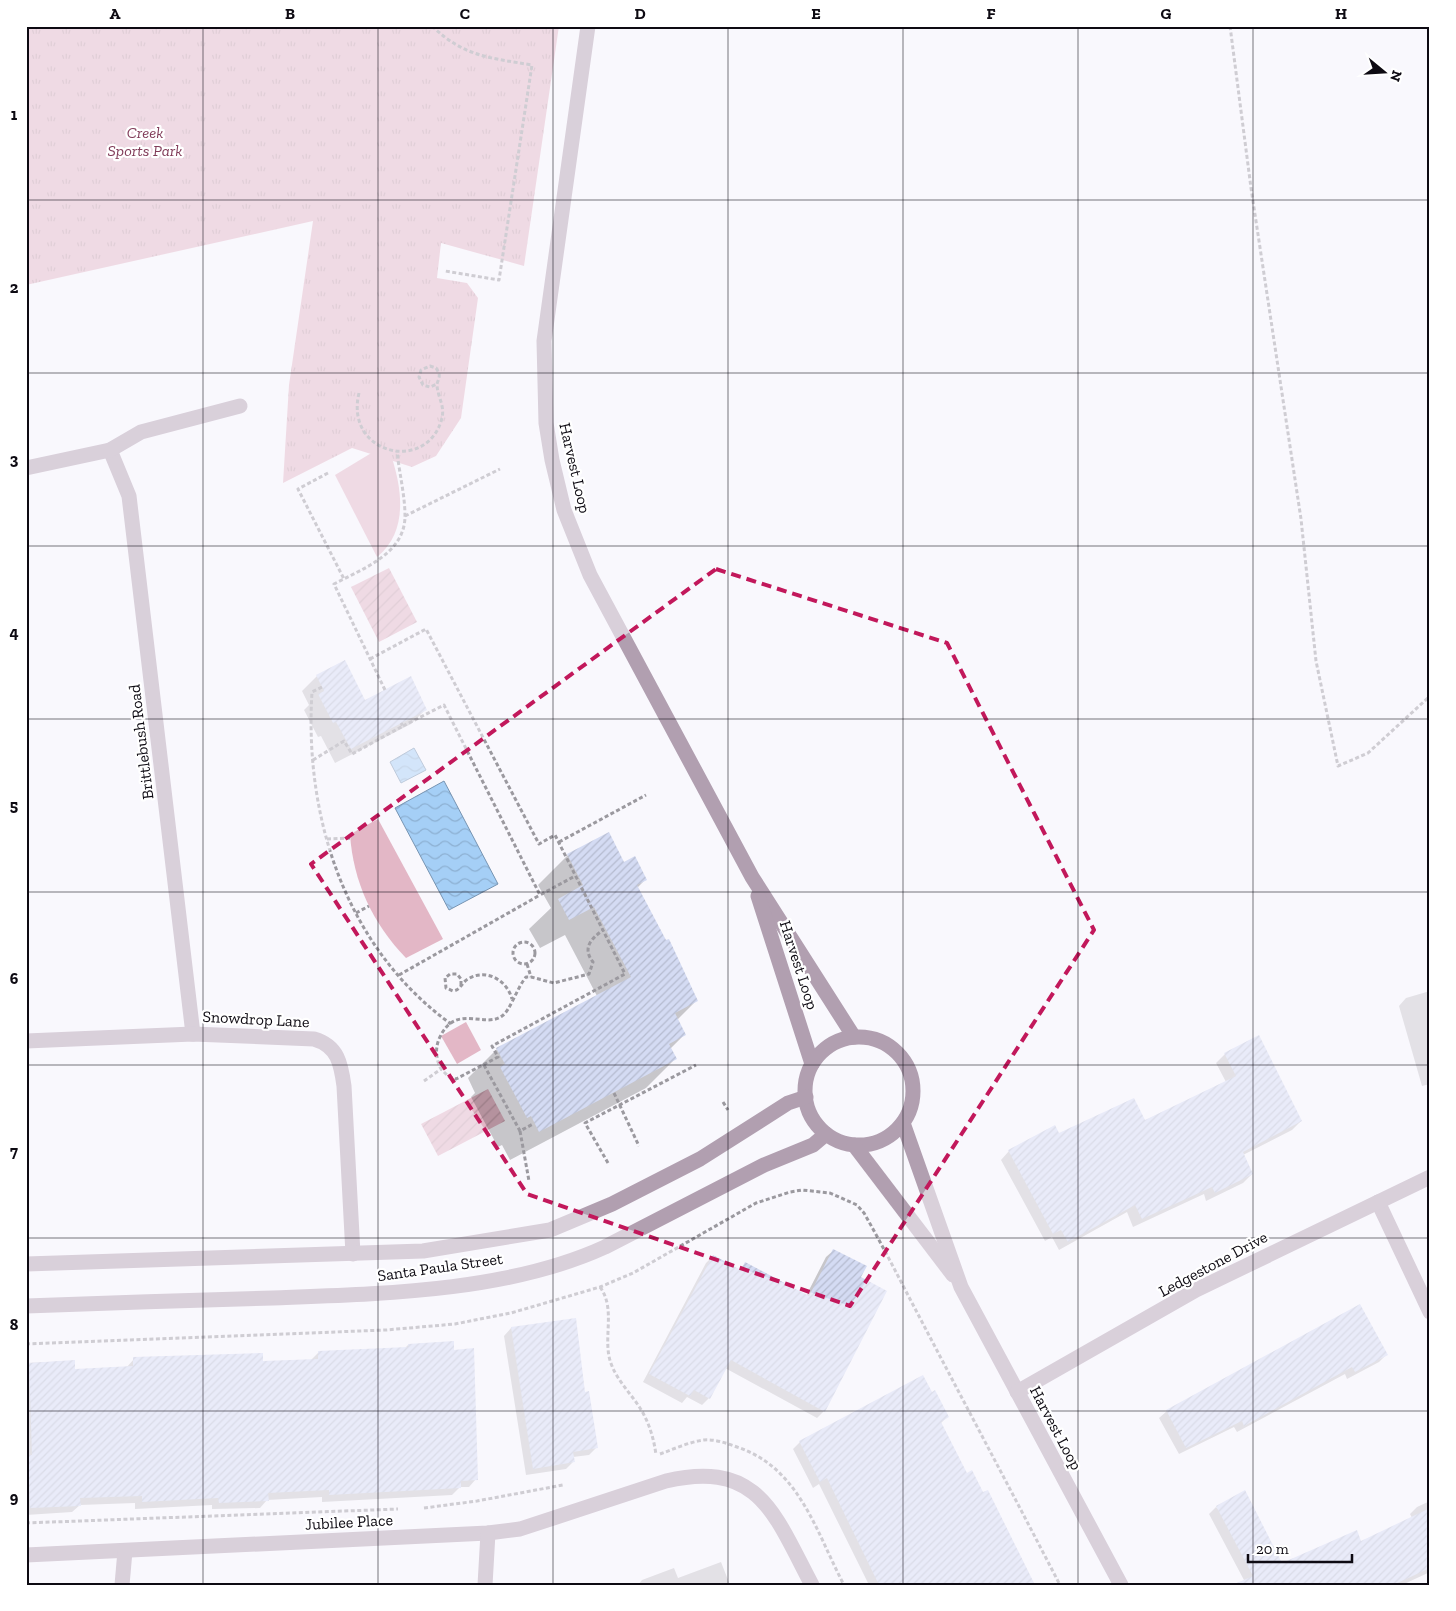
<svg xmlns="http://www.w3.org/2000/svg" width="1456" height="1611" viewBox="0 0 1456 1611" font-family="'Zilla Slab',serif">
	<style>
		.grass { fill: #e3b7c6 }
		.park { fill: url(#park-tufts) }
		.garden { fill: url(#garden-furrows) }
		.water { fill: url(#water-waves); stroke: #7794b2 }
		.shadow { fill: #0003 }
		.building { fill: url(#building-hatch) }
		.lines { fill: none; stroke-linecap: round; stroke-linejoin: round }
		.path { stroke: #9b999f; stroke-width: 3; stroke-dasharray: 4 2.5; stroke-linecap: butt }
		.minor { stroke: #b19fb0; stroke-width: 15 }
		.marked { fill: none; stroke: #c2185b; stroke-width: 4; stroke-dasharray: 10 6; stroke-linejoin: round }
		.grid { fill: none; stroke: #0d0a12; stroke-width: 1; stroke-opacity: 0.55 }
		.labels { text-anchor: middle; dominant-baseline: central; stroke-width: 4.5; stroke-linejoin: round; paint-order: stroke }
		.park-label { font-size: 16px; font-style: italic; fill: #803b58; stroke: #fff }
		.street-label { font-size: 16px; fill: #0d0a12; stroke: #fff }
		.neatline { fill: none; stroke: #0d0a12; stroke-width: 2 }
		.grid-label { font-size: 16px; text-anchor: middle; font-weight: bold; fill: #0d0a12 }
	</style>
	<defs>
		<pattern id="park-tufts" width="24" height="20" patternUnits="userSpaceOnUse" patternTransform="scale(1.25)"><rect width="24" height="20" fill="#e3b7c6"/><path d="M3 7l-1-3M5 7V3M7 7l1-3M15 17l-1-3M17 17v-4M19 17l1-3" fill="none" stroke="#c29ca9"/></pattern>
		<pattern id="garden-furrows" width="10" height="10" patternUnits="userSpaceOnUse" patternTransform="scale(1.25)"><rect width="10" height="10" fill="#e3b7c6"/><path d="M-1 1l2-2M0 10L10 0M9 11l2-2" fill="none" stroke="#c29ca9"/></pattern>
		<pattern id="water-waves" width="16" height="10" patternUnits="userSpaceOnUse" patternTransform="scale(1.25)"><rect width="16" height="10" fill="#a5cff6"/><path d="M0 5q4-4 8 0t8 0" fill="none" stroke="#8db0d2"/></pattern>
		<pattern id="building-hatch" width="6" height="6" patternUnits="userSpaceOnUse" patternTransform="scale(1.25)"><rect width="6" height="6" fill="#d4dbf3"/><path d="M-1 1l2-2M0 6l6-6M5 7l2-2" fill="none" stroke="#b5bbcf"/></pattern>
	</defs>
	<rect width="100%" height="100%" fill="#f9f8fd"/>
	<g class="grass">
		<path d="M378,449l14,9c11,35 15,75 -15,99l-42,-82z"/>
		<path d="M378,819l65,120 -37,19c-33,-34 -53,-76 -56,-124z"/>
		<path d="M466,1022l15,28 -24,14 -16,-28z"/>
	</g>
	<path class="park" d="M26,26h533l-35,240 -83,-23 -4,35 30,5 11,15 -17,120 -25,38 -24,11 -60,-19 -69,35 6,-98 24,-164 -287,64z"/>
	<g class="garden">
		<path d="M389,568l28,54 -38,20 -28,-55z"/>
		<path d="M488,1089l17,32 -67,35 -17,-32z"/>
	</g>
	<g class="water">
		<path d="M414,748l12,22 -25,13 -11,-21z"/>
		<path d="M444,781l54,103 -49,26 -54,-102z"/>
	</g>
	<g class="shadow">
		<path d="M344,662l20,40 62,7 -15,15 -76,39 -14,-27 -3,1 -14,-27 5,-5 -7,-14 15,-15z"/>
		<path d="M609,834l15,30 21,16 -8,8 59,113 -19,19 8,14 -15,15 5,10 -29,29 -136,72 -8,-15 -4,2 -27,-50 4,-4 -7,-15 29,-29 100,-53 -32,-61 -25,13 -11,-19 22,-21 -13,-23 30,-30z"/>
		<path d="M1430,991v93l-8,2 -23,-80 7,-8z"/>
		<path d="M1225,1054l76,67 -9,9 -49,25 9,19 -9,9 -37,18 -2,-7 -71,33 -6,-15 -68,38 -7,-13 -7,4 -44,-81 8,-9 50,-17 85,-12 82,-40 -10,-19z"/>
		<path d="M834,1250l25,28 -35,133 -7,7 -92,-50 -16,30 -7,7 -15,-8 -5,6 -39,-21 63,-119 7,-7 26,14 7,-7 60,33 20,-39z"/>
		<path d="M575,1320l9,73 12,55 -7,7 -16,2 1,4 -8,8 -40,6 -22,-139 7,-8z"/>
		<path d="M408,1345l68,134 -7,8h-9l-8,8 -130,7v-5l-55,3 -7,8 -48,1v-4l-77,4v-6l-55,2 -8,7 -46,3v-152l47,-2 1,9 52,-2 8,-9 128,3 49,-2 8,-8 86,-4z"/>
		<path d="M1386,1355l-7,7 -32,17 -2,-5 -108,58 -3,-5 -55,27 -20,-36 8,-7z"/>
		<path d="M947,1417l-6,6 25,52 67,110h-164l-50,-101 -6,4 -20,-39 7,-7z"/>
		<path d="M1430,1501v71l-28,13h-159l2,-3 -36,-68 7,-7 66,57 79,-22 51,-24 -2,-4 7,-7z"/>
		<path d="M721,1562l9,23h-92l4,-5 32,-12 4,10z"/>
	</g>
	<g class="building">
		<path d="M345,660l20,40 46,-24 16,34 -76,39 -15,-27 -3,1 -15,-29 6,-3 -8,-16z"/>
		<path d="M609,832l15,30 11,-6 12,24 -10,5 29,55 3,-1 29,62 -23,12 11,22 -17,9 8,15 -138,73 -8,-16 -4,2 -27,-51 5,-3 -9,-16 135,-71 -37,-70 -25,13 -11,-21 25,-14 -16,-31z"/>
		<path d="M1259,1035l43,86 -59,31 10,22 -38,19 -3,-6 -70,32 -7,-14 -67,37 -7,-12 -8,4 -45,-84 47,-25 4,8 75,-35 11,22 91,-44 -12,-23z"/>
		<path d="M833,1249l34,17 -6,11 26,14 -62,121 -94,-52 -21,39 -16,-9 -4,6 -41,-22 64,-119 28,15 4,-8 64,34z"/>
		<path d="M1360,1304l28,51 -33,17 -3,-5 -108,59 -2,-5 -56,27 -20,-38z"/>
		<path d="M576,1318l9,74 4,-1 9,57 -25,4 2,10 -42,7 -22,-142z"/>
		<path d="M454,1341v9l20,-2 4,132 -17,1v7l-132,7v-5l-61,3 1,8 -50,2 -1,-5 -76,4v-6l-62,2 1,8 -51,2 -2,-53h4l-3,-92 46,-3v9l58,-3v-9l130,-4v8l55,-2v-8l90,-4v-3z"/>
		<path d="M923,1375l9,17 3,-2 14,27 -8,5 26,51 5,-3 11,22 5,-2 47,95h-156l-52,-107 -7,4 -21,-41z"/>
		<path d="M1245,1490l37,73 75,-33 4,11 69,-33v60l-37,17h-161l21,-9 -37,-70z"/>
	</g>
	<g class="lines">
		<g class="path">
			<path d="M432,26c32,31 59,32 100,39l-33,215 -54,-9"/>
			<path d="M1230,26l21,162 50,331 15,142 22,105 30,-13 62,-57"/>
			<path d="M359,393c-15,62 69,81 83,25 3,-13 -5,-22 -5,-34 1,-4 3,-6 2,-11l-3,-5 -6,-2 -9,4 -2,7 4,8 7,2 7,-3"/>
			<path d="M328,473l-30,16 46,90"/>
			<path d="M405,516l95,-47"/>
			<path d="M370,659l56,-30 113,215 16,-9 70,139 -133,72 6,11 -42,22 -7,-2 -8,-8"/>
			<path d="M322,687l-10,5c-8,126 34,256 139,332"/>
			<path d="M385,690l-51,-106c28,-15 71,-30 71,-68 0,-21 -6,-44 -8,-65"/>
			<path d="M403,726l41,-21 96,190 35,-19"/>
			<path d="M313,760l31,-19 8,13 51,-28 -2,-3"/>
			<path d="M327,839l23,-1"/>
			<path d="M559,842l87,-47"/>
			<path d="M356,913l13,-7"/>
			<circle cx="524" cy="953" r="11"/>
			<path d="M527,964l4,13"/>
			<path d="M399,975l141,-80"/>
			<path d="M461,985v-6l-4,-5h-7l-5,4 1,10 7,3c8,-1 8,-8 15,-12 18,-11 39,1 44,20"/>
			<path d="M484,1065l36,66 13,-7"/>
			<path d="M424,1081l17,-12c-5,-9 -6,-20 -2,-30 16,-37 45,-10 63,-23 8,-5 15,-28 24,-39h5l23,6 35,-9 4,-12c-11,-14 -2,-23 10,-32"/>
			<path d="M614,1093l25,53"/>
			<path d="M723,1102l5,8"/>
			<path d="M520,1131l9,50"/>
			<path d="M608,1163l-23,-40 111,-58"/>
			<path d="M600,1287c17,23 1,54 12,79 6,15 19,28 28,42 9,14 14,31 16,47"/>
			<path d="M26,1344l360,-14 69,-6 56,-11 89,-26 33,-14 123,-70 34,-11 12,-2 28,3 27,12 7,8c20,35 38,71 57,107 46,88 93,176 139,265"/>
			<path d="M660,1454c14,-5 29,-12 44,-14 11,-1 22,3 33,7 63,21 79,85 107,138"/>
			<path d="M424,1508l53,-7 86,-16"/>
			<path d="M26,1523l372,-14"/>
		</g>
		<g class="minor">
			<path d="M588,26l-44,315 2,82 6,37 12,50 26,65 162,302 102,160"/>
			<path d="M110,450l19,46 64,538"/>
			<path d="M26,468l84,-18 31,-18 99,-26"/>
			<path d="M758,896l54,168"/>
			<circle cx="859" cy="1091" r="54"/>
			<path d="M26,1041l167,-7 121,5c24,7 27,25 30,47l9,168"/>
			<path d="M903,1123l58,164 160,298"/>
			<path d="M854,1145l99,130"/>
			<path d="M1378,1202l52,110"/>
			<path d="M26,1264l397,-13 127,-21 62,-26 88,-45 88,-56 18,-6"/>
			<path d="M26,1306c82,-3 165,-6 247,-8 106,-4 234,-6 332,-51l159,-82 49,-20 13,-11"/>
			<path d="M1017,1392l179,-102 234,-113"/>
			<path d="M26,1555l462,-22 32,-4 146,-48c94,-22 109,35 146,104"/>
			<path d="M122,1585l3,-34"/>
			<path d="M485,1585l3,-52"/>
		</g>
	</g>
	<path d="M0 0H1456V1611H0ZM716,569l231,74 147,287 -244,376 -323,-112 -216,-330z" fill="#f9f8fd" fill-opacity=".55" fill-rule="evenodd"/>
	<path class="marked" d="M716,569l231,74 147,287 -244,376 -323,-112 -216,-330z"/>
	<path class="grid" d="M203,26v1559M378,26v1559M553,26v1559M728,26v1559M903,26v1559M1078,26v1559M1253,26v1559M26,200h1404M26,373h1404M26,546h1404M26,719h1404M26,892h1404M26,1065h1404M26,1238h1404M26,1411h1404"/>
	<g class="labels">
		<g class="park-label">
			<text x="145" y="132">Creek<tspan x="145" dy="18">Sports Park</tspan></text>
		</g>
		<g class="street-label">
			<text transform="translate(575 468) rotate(77)">Harvest Loop</text>
			<text transform="translate(141 742) rotate(-97)">Brittlebush Road</text>
			<text transform="translate(799 965) rotate(72)">Harvest Loop</text>
			<text transform="translate(256 1019) rotate(3)">Snowdrop Lane</text>
			<text transform="translate(1213 1264) rotate(-28)">Ledgestone Drive</text>
			<text transform="translate(440 1267) rotate(-8)">Santa Paula Street</text>
			<text transform="translate(1056 1428) rotate(62)">Harvest Loop</text>
			<text transform="translate(349 1522) rotate(-3)">Jubilee Place</text>
		</g>
	</g>
	<rect width="1456" height="1611" fill="none" stroke="#ffffff" stroke-width="55"/>
	<g transform="translate(1384 72) rotate(108)" stroke="#ffffff" stroke-width="4" paint-order="stroke">
	<path d="M0-4L9 19L0 12L-9 19Z" fill="#0d0a12"/>
	<text y="-8" font-size="14" font-weight="bold" text-anchor="middle" fill="#0d0a12">N</text>
	</g>
	<path d="M1248 1554v8h104v-8" fill="none" stroke="#0d0a12" stroke-width="2.5"/>
	<text x="1256" y="1554" font-size="15" fill="#0d0a12" stroke="#ffffff" stroke-width="4" paint-order="stroke">20 m</text>
	<rect x="28" y="28" width="1400" height="1556" class="neatline"/>
	<g class="grid-label">
		<text x="115" y="19">A</text>
		<text x="290" y="19">B</text>
		<text x="465" y="19">C</text>
		<text x="640" y="19">D</text>
		<text x="816" y="19">E</text>
		<text x="991" y="19">F</text>
		<text x="1166" y="19">G</text>
		<text x="1341" y="19">H</text>
		<text x="14" y="120">1</text>
		<text x="14" y="293">2</text>
		<text x="14" y="465">3</text>
		<text x="14" y="638">4</text>
		<text x="14" y="811">5</text>
		<text x="14" y="984">6</text>
		<text x="14" y="1157">7</text>
		<text x="14" y="1330">8</text>
		<text x="14" y="1503">9</text>
	</g>
</svg>
